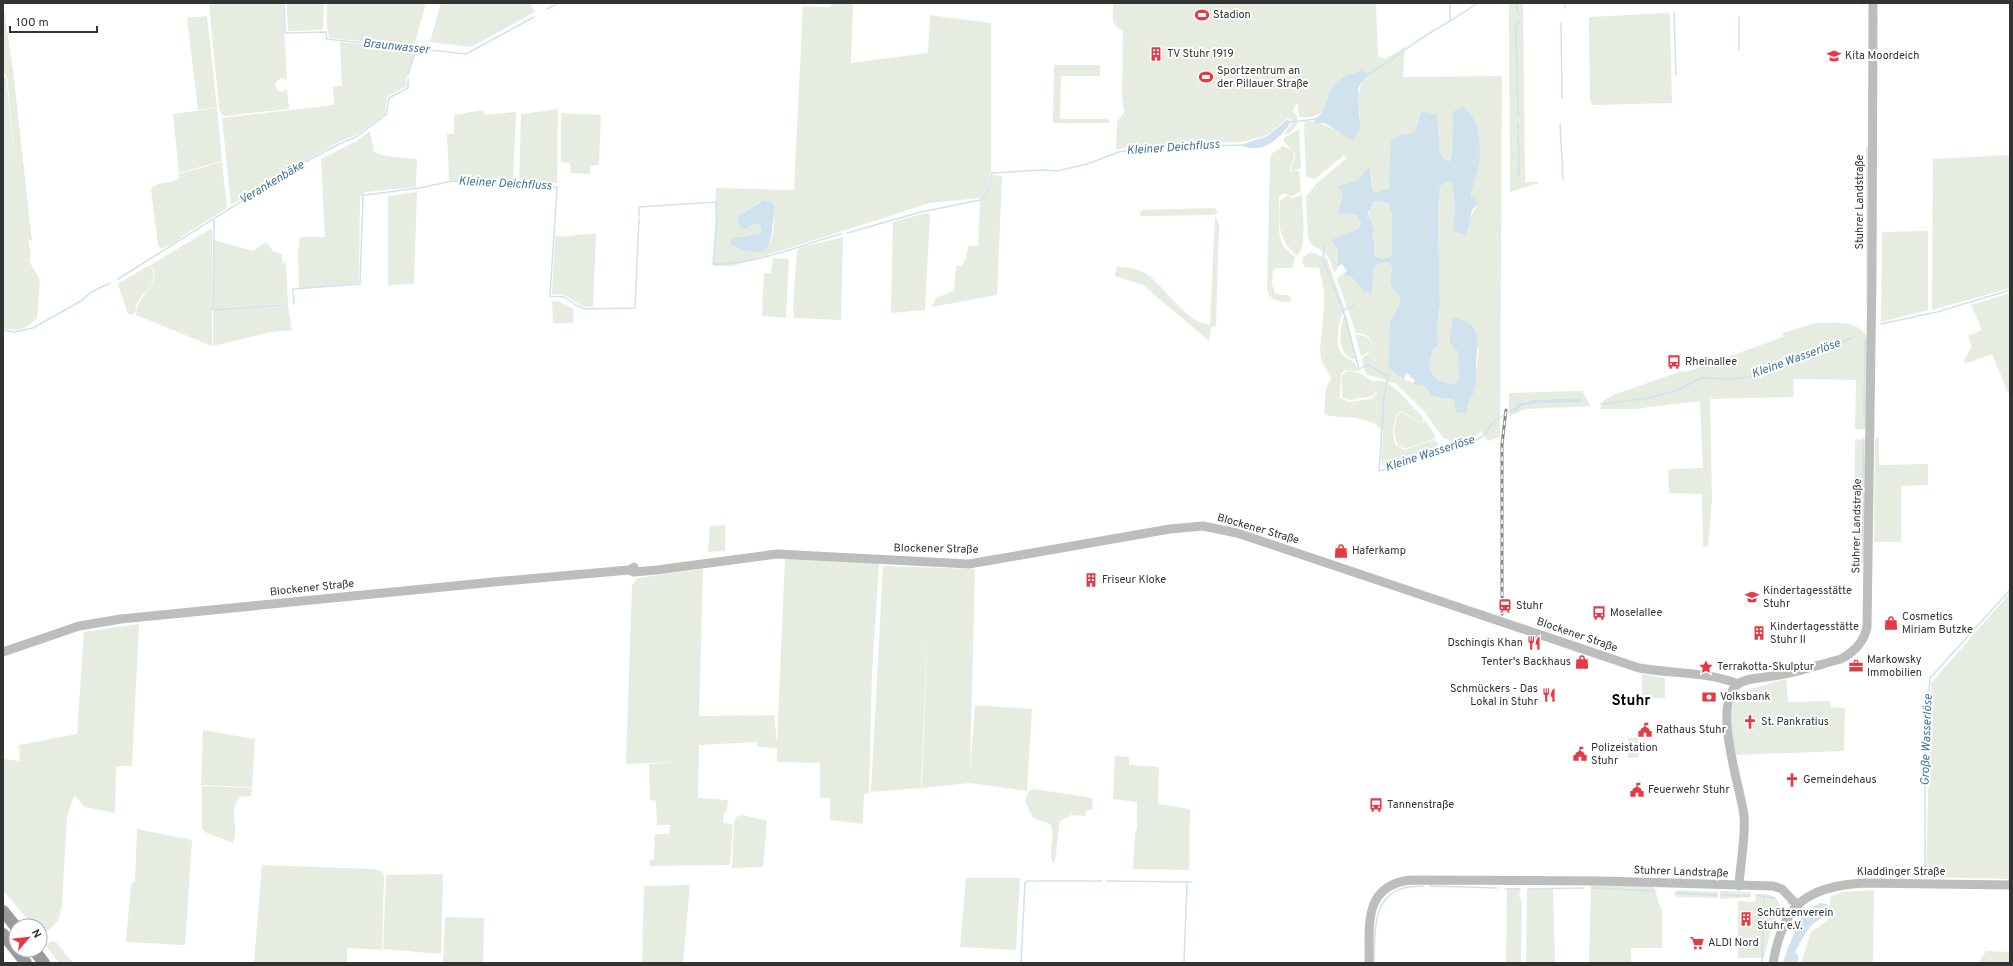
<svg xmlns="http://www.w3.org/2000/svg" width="2013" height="966" viewBox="0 0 2013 966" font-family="Overpass,sans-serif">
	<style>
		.green { fill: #e6ecdf; fill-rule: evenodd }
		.water { fill: #cfe2ee; fill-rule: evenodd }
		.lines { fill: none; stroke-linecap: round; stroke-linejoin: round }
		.stream { stroke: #cfe2ee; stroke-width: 1.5 }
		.secondary { stroke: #bdbdbd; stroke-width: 9 }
		.highway { stroke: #9a9a9a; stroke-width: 12 }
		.rail-casing { stroke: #888; stroke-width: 3 }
		.rail { stroke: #fff; stroke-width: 1.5; stroke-dasharray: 4.5; stroke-linecap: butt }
		.labels { text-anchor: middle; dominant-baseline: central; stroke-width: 4; stroke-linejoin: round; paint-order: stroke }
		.poi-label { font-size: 11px; fill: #333; stroke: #fff; text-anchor: start }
		.street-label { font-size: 11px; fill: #333; stroke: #fff }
		.water-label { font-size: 12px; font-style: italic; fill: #3f7597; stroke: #fff }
		.district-label { font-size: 15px; font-weight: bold; fill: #000; stroke: #fff }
	</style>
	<rect width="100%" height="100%" fill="#fff"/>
	<g class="green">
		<path d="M209,3h74l4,77 -4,-2 -5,2 -3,5 2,5 4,2 6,-3 2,20 -64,7 -3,-1 -3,-7z"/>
		<path d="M287,3h37l-1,27 -35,1z"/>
		<path d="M327,3h99l-12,43 -85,-8 -2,-11z"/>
		<path d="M441,3h89l5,9 -64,35 -41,-5z"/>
		<path d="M831,3h22l-2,60 77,-10 2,-38 61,8v148l-3,16 -8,11 -50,5 -197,63h-19l2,-78 78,2 9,-184 28,1zM759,202l16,5c-3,13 2,37 -12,43 -13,5 -18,-5 -25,-13l23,-4 -1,-8 -6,-1 -5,3 -10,-11z"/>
		<path d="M1113,3h263l2,54 7,2 20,-12 -2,30 99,-1 -2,361 -12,4 -7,-10 -4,4 -23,7 -11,-4 -19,-27 -28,-27 -16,-6 -13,-3 -5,-13 1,-5 6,-4 3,-6 -3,5 -8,4 -6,-22 13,3 3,7c0,-10 -7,-10 -15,-11l-19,-54 3,-4h11l13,17 8,1 2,-25 4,-4 11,-2 3,6 -2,16 11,16 -11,22 14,57 9,4 12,3 6,10 23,4 13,9 7,-18 5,-43 -29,-12 -1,6 9,10c-1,10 2,21 0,31 -10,2 -26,-2 -28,-15 -1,-6 2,-13 3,-19l5,-3 -1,-21 3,-19 -2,-97 2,-23 10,-5 2,3 3,21 -2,24 16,-9 9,-17 -7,-6 1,-12 7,-21 -26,-52 -1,42 -4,7 -5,-3 -3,-5 -3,-38 -22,17 -15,3 -11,53 -11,4 -5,-1 -2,-19 -9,4 -4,4 -20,6 5,7 1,21 13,1 4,8 -3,6 -27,11 7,11 -1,19 -3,2 -4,-12 -5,-7 -13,-8 -4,-7 -2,-41 11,-14 30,-25 -3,-3 -29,24 -9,-2 -2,-52 1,-4c13,-1 25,6 37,13l18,-17c-2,-19 -5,-26 8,-42l-3,-5 -9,3 -25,16 -9,24 -11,4h-12l-1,-13 -3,2 -2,6 4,4v9l-7,8 -6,1 9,-12 -2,-3h-4l-20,16 -25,7 -110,4 -16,4 1,-29 7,-8 -2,-16 1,-67c-13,-3 -10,-16 -10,-27z"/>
		<path d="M1509,3h14l2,179h13v3l-2,-1 -26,8z"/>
		<path d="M3,4l10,66 19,171 -4,-2 3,15 -2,7 11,19 -3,38c-13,11 -15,14 -34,10v-251h3l11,101 -10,-101 -4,-5z"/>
		<path d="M1664,13l6,1 2,89 -79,2 -3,-4 -1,-82 1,-2z"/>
		<path d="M207,16l10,91 -19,3 -11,-92z"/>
		<path d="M340,42l75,8 -9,30 1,6 -20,11 -2,18 -27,19 -17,7 -83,46 -27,18 -9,-87 112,-13 -1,-18 9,-1z"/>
		<path d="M1054,65h46v11h-39l-1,43h49l1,4h-57z"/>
		<path d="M217,108l5,53 -43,12 -6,-59z"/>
		<path d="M558,109l-1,74h-38l2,-69z"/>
		<path d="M483,110l1,5 32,-3 -3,70 -64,-2 -2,-46h7v-19z"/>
		<path d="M561,113l40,2 -2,50 -9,1v8l-19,-1 -1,-10 -9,-1z"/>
		<path d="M1299,129l2,37 -1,3 -6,2 -3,-1c0,-6 5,-10 4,-17l-11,-11v-4z"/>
		<path d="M370,131l4,21 11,4 32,3 -1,28 -51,5 -5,6 -1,85 -60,5 -1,-35 2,-16h25l-4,-78 36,-18z"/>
		<path d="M1283,146c20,7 8,12 7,25h9l2,20 -10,6 -7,-4 -5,4v35l4,14 12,11 -3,11h-14l-5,2 -1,14 3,9 5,2h8l3,4 -1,3c-10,1 -19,-1 -23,-11l3,-127 1,-10z"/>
		<path d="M1866,146h2v155l-2,3z"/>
		<path d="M2010,155v133l-78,22 1,-151z"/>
		<path d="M222,162l5,46 -46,29 -5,-38 5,39 -19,11 -4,-4 -7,-55c4,-10 20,-5 28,-12v-4z"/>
		<path d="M993,175l9,1 -5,119 -65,12 4,-9 18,-7 2,-25h5l5,-7 2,-13h10l2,-46 10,-12z"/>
		<path d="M417,192l-3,92 -26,1v-89z"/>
		<path d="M1302,195c0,14 6,52 -5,61 -20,-19 -18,-30 -17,-55l6,-5 6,2z"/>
		<path d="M1377,201l11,2 4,11v37l-1,5 -7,3 -9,-3 -1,-15 -2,-3c2,-12 -10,-29 5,-37z"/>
		<path d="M1215,208l3,4 -4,3 -73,1 -2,-2 3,-4z"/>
		<path d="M926,213l4,2 -5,95 -34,3 2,-91z"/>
		<path d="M1215,216l4,8 -3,102 -5,1 -2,14 -66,-56 -28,-9 2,-9c10,0 19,1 28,6 23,15 36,47 65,52z"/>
		<path d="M212,228v118l-76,-31c1,-4 0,-9 3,-12 7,-13 18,-18 15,-34l-5,-3z"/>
		<path d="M1928,231v79l-47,12 1,-90z"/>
		<path d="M596,234l-3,73c-16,0 -15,-5 -27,-11 -4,-2 -10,-1 -14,-2l3,-58c13,2 27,-3 41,-2z"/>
		<path d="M843,237l-2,83 -47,-2 -1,-11 4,-56 2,-3z"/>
		<path d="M214,240l39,11 13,-9 7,9 9,4 1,17v-12l3,4 2,40 -74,6 74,-4 4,24 -20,2 -59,14z"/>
		<path d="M1309,253h5l13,6 18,52c-8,9 -10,34 -3,43 7,9 11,1 17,18l-14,-2 -4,4 -1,24 9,4 22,-3 6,-6 -3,-8 2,7 -3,4 -23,4 -8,-3v-22l5,-4 13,2 14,9c13,-9 36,23 45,31l4,5 -1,6 3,-4 11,17 -4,3 -28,9 -7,-5 -3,-12 3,-17 5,-3 20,12 -20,-13 -6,4 -3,17 2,12 9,6 30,-10 4,3 1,6 -48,17h-8l-2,-9 2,-26c-11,-15 -37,-13 -54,-15l-5,-3 2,-25 5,-10 -10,-18 -1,-10 4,-43v-17l-5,-22 -14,-1 -3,-5 1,-5z"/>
		<path d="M773,258l16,1 -3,59 -24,-2 2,-43h7z"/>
		<path d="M148,266l5,4c3,18 -8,19 -16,33 -2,4 0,8 -3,11h-6l-10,-30z"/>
		<path d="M2010,293v104l-18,-43 -27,10 -1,-4 8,-13 -4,-11 14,-6 -11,-25z"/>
		<path d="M557,301l17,8 -1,14h-20l-1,-21z"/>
		<path d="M1346,314l11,46c-16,-3 -18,-17 -16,-32 1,-5 1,-11 5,-14z"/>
		<path d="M1816,323c20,0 41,-4 52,15l-1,89 -2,2h-10l1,-49 -62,-1 -1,18 -83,2 2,101 -4,46h-5l-1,-52 -33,-1 -1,-24 35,-1 -3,-67 -66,8h-34l3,-8 10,-6 69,-24 4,1 97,-35 -1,-4z"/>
		<path d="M1582,391l9,15 -66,3 -16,7v-23zM1578,398l2,4 -52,2 -7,2 4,-5 6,-1z"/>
		<path d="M1862,436l5,6 -2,121 -11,2 1,-126 7,1z"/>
		<path d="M1879,437v28l49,-1v21l-27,1v56h-27l1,-103z"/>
		<path d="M725,525v26l-17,1 2,-26z"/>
		<path d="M785,557l94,6 -7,109 -3,121 -5,1 -1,30 -33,-4v-22h-10v-35l-43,-1v-14l-19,-1 -1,-5 -58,3 -1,53 30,2 -1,12 -3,1 -1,10 10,1 -3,41 -81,1 1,-6 4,-1 1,-25h14l1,-9h-13l-1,-24 -6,-1 -1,-36 26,-2 -49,2 6,-179 6,-7 65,-9 -4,147 75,-1 3,28z"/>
		<path d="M883,566l92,3 -5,203 5,-67 57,4 -5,82 -57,-8 -48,5 6,-177 -7,177 -50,4z"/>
		<path d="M2010,593v286l-84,-2 5,-194z"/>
		<path d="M139,624l-7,142h-16l-1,47 -30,-6 -11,-12 -7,22 -5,88 -4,16 -16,15 -2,-10h-7l-30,-36v-131l17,2 -1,-16 58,-11 7,-102z"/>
		<path d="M1642,674l23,4v20h-23z"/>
		<path d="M1786,679l2,23 42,-1 1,6 14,1 -1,43 -110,4c-2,-20 -6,-44 3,-62z"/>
		<path d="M203,730l52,9 -3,48 -51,-2z"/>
		<path d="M1628,738h10l1,19 -11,1z"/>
		<path d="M1115,756l14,1v8l30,2 -1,37 32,5 -1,61 -56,-1 2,-36 2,-4v-27l-24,-3z"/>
		<path d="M202,786l50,2 -1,8 -11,1c-13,16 0,27 -7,46l-28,-11 -3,-4z"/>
		<path d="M1033,789l55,8 5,2 -1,10 -6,2 -1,5 -14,-1 -11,6 -5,40 -2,2c-6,-12 4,-28 -3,-39l-17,-6 -8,-17 4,-10z"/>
		<path d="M743,815l24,6 -4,46 -31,1 2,-45 2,-6z"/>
		<path d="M137,829l55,11 -7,105 -59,-3 5,-58 4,-2z"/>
		<path d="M262,865l112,4 8,3 2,5 -2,73 -35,-2v15h-93z"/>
		<path d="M443,874l-2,80 -58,-5 3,-74z"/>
		<path d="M966,878h54l-4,72 -56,-3z"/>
		<path d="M1591,883l62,3c5,8 4,16 9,24v38h-31v15h-42z"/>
		<path d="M690,885l-7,78h-41l2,-77z"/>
		<path d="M1507,888h14l-2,8 3,6 -1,61h-15z"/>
		<path d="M1553,888l2,75h-29l1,-74z"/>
		<path d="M1677,890l41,2v6l-42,-1 -2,-3z"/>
		<path d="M1874,890l-1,73h-72l10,-31 16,-11 4,-25 12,-4z"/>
		<path d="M1720,891l31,1v5l-31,2z"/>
		<path d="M1761,894c10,0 16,2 19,12l-12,35 -4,17h-26v-57l17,1 1,-7z"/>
		<path d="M445,917l39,1 -1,45h-40z"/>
		<path d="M52,941l4,1 17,21h-14l-12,-16 1,-4z"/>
		<path d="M1986,951l24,1v11h-32z"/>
	</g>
	<g class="water">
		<path d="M1364,70l4,5 -8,10 -2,5 2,37 -6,13 -5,-1 -24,-16h-10v-4l7,-6 9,-24 6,-7 8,-6z"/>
		<path d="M1462,106c17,10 19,39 17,57 -2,12 -7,20 -8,34l3,-1 4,7 -6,7 -6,25 -10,-3 -3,-3 2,-24 -3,-21 -2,-3 -10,5 -2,23 2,97 -3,19 1,21 -5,3c-1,6 -4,13 -3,19 2,13 18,17 28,15 2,-10 -1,-21 0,-31l-9,-10 4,-24c29,4 25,22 23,45 0,9 1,20 -2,28 -2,8 -7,12 -7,21l-11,1 -2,-13 -23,-4 -6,-10 -12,-2 2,-4 -5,-3v-2l-3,-2 -3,6 -15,-11 1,-46 11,-22 -11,-16 2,-16 -3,-6 -11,2 -4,4 -2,25 -8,-1 -13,-16 -9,-1 5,-4 -5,-7 -5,3 1,-16 -7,-11 27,-11 3,-6 -4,-8 -19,-2 5,-19 -5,-8 20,-6 9,-11h3l3,22 5,1 11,-4 2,-47 9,-6 15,-3 7,-21 15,4 3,38 3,5 6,3 3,-7 1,-42zM1377,201l11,2 4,11v37l-1,5 -7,3 -9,-3 -1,-15 -2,-3 2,-8 -6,-17 6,-11z"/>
		<path d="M1287,120l5,1c-12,17 -29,35 -51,24l26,-9z"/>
		<path d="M763,200l8,2 4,5c-6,30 3,58 -42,39l-3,-4 3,-4 28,-5 -1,-8 -6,-1 -9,5 -4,-1 -4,-8 2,-4z"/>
		<path d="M1578,398l4,2 -2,2 -52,2 -7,2 -7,8 2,-9 15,-5z"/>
		<path d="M1820,903l7,1 1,2c-4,15 -10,12 -18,21 -6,7 -10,16 -15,25l4,5 -2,6h-14c2,-9 18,-48 23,-52 4,-3 10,-5 14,-8z"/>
	</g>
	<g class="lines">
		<g class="stream">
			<path d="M284,3l1,30 41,-1 1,7 139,15 68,-37"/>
			<path d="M1450,3v16"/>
			<path d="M1516,3l3,12"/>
			<path d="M1674,3v1"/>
			<path d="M1861,3l1,2"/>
			<path d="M1565,8v-5"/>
			<path d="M547,9l11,-6"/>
			<path d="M1674,13l2,62"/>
			<path d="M1739,17v33"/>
			<path d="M1561,23l1,75"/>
			<path d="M408,74l8,-25"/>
			<path d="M1367,74c17,-7 31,-20 46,-30 21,-15 44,-26 65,-41"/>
			<path d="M1518,115l-2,-87 3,-8"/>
			<path d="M1291,122l26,-3"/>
			<path d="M1518,123l1,52"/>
			<path d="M1560,124l3,55"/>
			<path d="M639,216v-9l77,-5 1,16 -4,46c43,1 87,-19 128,-30"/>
			<path d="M214,220l-1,90 74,-5"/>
			<path d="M847,233l74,-21 59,-12 9,-12 3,-15 52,-3 13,1 30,-7 32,-12 30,-4 93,-3"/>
			<path d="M1324,246l-1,14 20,50"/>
			<path d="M118,279l178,-112 43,-23 17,-7 30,-22 3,-17 19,-10v-9"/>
			<path d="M294,304l-1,-15 67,-5 3,-89h2l54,-7 34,-7 104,6 -7,109 14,1 13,9 9,3 49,-1 4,-89"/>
			<path d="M1354,306l-11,4 16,59 9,-4 20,11 -4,22 -5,73 21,-6 61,-21 16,-4 8,-6 7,-11 12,-8"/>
			<path d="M1881,324l56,-12 73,-22"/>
			<path d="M3,330l11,2 19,-4 48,-27 10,-9 19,-9"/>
			<path d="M1601,404l48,-6 29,-8 23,-12 31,1 25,-3 61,-22 33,-16"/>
			<path d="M1509,412l7,-4"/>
			<path d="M1864,419l1,-80"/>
			<path d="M1863,558v-117"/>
			<path d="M1925,874v-142l5,-54 80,-88"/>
			<path d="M1107,881l85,1"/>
			<path d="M1430,886l67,2"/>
			<path d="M1593,888l60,3"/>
			<path d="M1505,889h14"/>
			<path d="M1528,889l56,-1"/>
			<path d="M1676,893l40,2"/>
			<path d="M1722,895l28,1"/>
			<path d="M1756,895l19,3"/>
			<path d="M1788,903l1,1"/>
			<path d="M1021,963l4,-80 2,-2h74"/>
			<path d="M1184,963l3,-80"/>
			<path d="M1374,963c1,-27 -3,-67 30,-75 6,-2 13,-1 19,-2"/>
			<path d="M1762,963l2,-67"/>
		</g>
		<g class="secondary">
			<path d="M629,570l5,2 23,-2 120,-16 192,10 201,-35 33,-3 34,7 36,12 366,123c33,6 68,3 99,16"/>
			<path d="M3,652l76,-26 42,-7 383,-38 125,-11 5,-3"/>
			<path d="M1739,886c1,-21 7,-50 5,-70 -3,-28 -33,-111 -6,-132 9,-7 35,-7 47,-10 19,-4 37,-10 56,-15 13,-7 23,-17 26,-32l5,-353 1,-271"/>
			<path d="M1369,963c1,-36 -7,-76 40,-83l193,1 171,5 9,3 15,16"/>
			<path d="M1773,963c10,-58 32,-76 90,-80l147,2"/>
		</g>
		<g class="highway">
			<path d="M3,911l13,16"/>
			<path d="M3,934l23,29"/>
			<path d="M34,950l10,13"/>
		</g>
		<defs>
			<path id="rail" d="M1502,614v-170l4,-34"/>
		</defs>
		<use href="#rail" class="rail-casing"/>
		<use href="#rail" class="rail"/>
	</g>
	<defs>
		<symbol id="stadium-bare" viewBox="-9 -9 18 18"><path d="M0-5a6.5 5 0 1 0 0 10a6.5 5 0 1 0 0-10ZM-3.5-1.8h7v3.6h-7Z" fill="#e63946" stroke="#fff" stroke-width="2.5" paint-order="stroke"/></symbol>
		<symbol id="building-bare" viewBox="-9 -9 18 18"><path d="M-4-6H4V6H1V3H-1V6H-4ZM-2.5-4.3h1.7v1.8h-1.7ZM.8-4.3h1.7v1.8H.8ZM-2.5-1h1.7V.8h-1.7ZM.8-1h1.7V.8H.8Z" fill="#e63946" stroke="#fff" stroke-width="2.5" paint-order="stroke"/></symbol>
		<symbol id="school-bare" viewBox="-9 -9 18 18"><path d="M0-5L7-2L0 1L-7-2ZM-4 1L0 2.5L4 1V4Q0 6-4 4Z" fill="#e63946" stroke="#fff" stroke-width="2.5" paint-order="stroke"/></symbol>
		<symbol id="bus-bare" viewBox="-9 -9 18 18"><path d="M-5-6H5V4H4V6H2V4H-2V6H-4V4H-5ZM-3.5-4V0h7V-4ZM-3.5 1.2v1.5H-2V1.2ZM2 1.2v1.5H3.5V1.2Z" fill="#e63946" stroke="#fff" stroke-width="2.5" paint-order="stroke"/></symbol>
		<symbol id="shop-bare" viewBox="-9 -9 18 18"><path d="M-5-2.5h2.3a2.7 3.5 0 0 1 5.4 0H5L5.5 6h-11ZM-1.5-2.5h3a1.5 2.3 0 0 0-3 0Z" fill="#e63946" stroke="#fff" stroke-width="2.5" paint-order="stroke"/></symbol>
		<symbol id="station-bare" viewBox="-9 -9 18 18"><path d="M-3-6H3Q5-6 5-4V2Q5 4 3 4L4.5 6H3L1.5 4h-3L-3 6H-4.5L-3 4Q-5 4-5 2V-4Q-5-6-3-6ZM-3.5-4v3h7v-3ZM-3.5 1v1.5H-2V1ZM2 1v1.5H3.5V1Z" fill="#e63946" stroke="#fff" stroke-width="2.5" paint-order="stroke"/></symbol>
		<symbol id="restaurant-bare" viewBox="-9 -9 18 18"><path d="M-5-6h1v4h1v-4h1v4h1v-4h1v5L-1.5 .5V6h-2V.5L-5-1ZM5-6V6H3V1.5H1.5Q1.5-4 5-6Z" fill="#e63946" stroke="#fff" stroke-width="2.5" paint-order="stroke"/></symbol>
		<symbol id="office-bare" viewBox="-9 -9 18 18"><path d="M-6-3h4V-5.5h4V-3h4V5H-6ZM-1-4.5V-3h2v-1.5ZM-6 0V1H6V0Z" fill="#e63946" stroke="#fff" stroke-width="2.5" paint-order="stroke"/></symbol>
		<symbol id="sight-bare" viewBox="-9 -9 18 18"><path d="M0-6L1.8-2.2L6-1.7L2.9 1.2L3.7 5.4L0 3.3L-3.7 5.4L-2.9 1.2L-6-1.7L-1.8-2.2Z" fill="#e63946" stroke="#fff" stroke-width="2.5" paint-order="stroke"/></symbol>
		<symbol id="bank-bare" viewBox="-9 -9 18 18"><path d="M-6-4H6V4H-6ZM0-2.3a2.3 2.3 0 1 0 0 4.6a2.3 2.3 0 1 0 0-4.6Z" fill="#e63946" stroke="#fff" stroke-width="2.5" paint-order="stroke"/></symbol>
		<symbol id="church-bare" viewBox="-9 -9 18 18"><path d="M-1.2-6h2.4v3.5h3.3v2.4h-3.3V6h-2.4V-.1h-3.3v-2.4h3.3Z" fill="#e63946" stroke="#fff" stroke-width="2.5" paint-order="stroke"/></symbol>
		<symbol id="civic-bare" viewBox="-9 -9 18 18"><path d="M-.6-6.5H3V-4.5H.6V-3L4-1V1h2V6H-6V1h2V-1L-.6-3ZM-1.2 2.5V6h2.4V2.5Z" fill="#e63946" stroke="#fff" stroke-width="2.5" paint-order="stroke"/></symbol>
		<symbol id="supermarket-bare" viewBox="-9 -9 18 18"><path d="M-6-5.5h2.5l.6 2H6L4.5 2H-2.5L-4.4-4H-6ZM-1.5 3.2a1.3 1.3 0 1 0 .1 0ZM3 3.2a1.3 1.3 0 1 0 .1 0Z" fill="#e63946" stroke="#fff" stroke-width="2.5" paint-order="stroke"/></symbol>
	</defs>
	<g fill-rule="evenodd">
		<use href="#stadium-bare" x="1192" y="5" width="20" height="20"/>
		<use href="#building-bare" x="1146" y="44" width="20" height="20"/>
		<use href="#school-bare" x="1824" y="46" width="20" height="20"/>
		<use href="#stadium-bare" x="1196" y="67" width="20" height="20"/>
		<use href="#bus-bare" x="1664" y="352" width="20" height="20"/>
		<use href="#shop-bare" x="1331" y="541" width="20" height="20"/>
		<use href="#building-bare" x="1081" y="570" width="20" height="20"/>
		<use href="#school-bare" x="1742" y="587" width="20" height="20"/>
		<use href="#station-bare" x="1495" y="596" width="20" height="20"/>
		<use href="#bus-bare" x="1589" y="603" width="20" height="20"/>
		<use href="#shop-bare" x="1881" y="613" width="20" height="20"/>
		<use href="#building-bare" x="1749" y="623" width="20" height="20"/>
		<use href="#restaurant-bare" x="1524" y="633" width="20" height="20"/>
		<use href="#shop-bare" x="1572" y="652" width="20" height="20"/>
		<use href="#office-bare" x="1846" y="656" width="20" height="20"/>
		<use href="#sight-bare" x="1696" y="657" width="20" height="20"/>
		<use href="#restaurant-bare" x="1539" y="685" width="20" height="20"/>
		<use href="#bank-bare" x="1699" y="687" width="20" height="20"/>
		<use href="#church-bare" x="1740" y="712" width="20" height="20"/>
		<use href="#civic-bare" x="1635" y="720" width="20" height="20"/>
		<use href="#civic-bare" x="1570" y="744" width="20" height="20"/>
		<use href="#church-bare" x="1782" y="770" width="20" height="20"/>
		<use href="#civic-bare" x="1627" y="780" width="20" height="20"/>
		<use href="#bus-bare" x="1366" y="795" width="20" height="20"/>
		<use href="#building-bare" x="1736" y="909" width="20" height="20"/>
		<use href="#supermarket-bare" x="1687" y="933" width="20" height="20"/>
	</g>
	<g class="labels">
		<g class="poi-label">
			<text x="1213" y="15">Stadion</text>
			<text x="1167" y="54">TV Stuhr 1919</text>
			<text x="1845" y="56">Kita Moordeich</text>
			<text x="1217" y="71">Sportzentrum an<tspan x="1217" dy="13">der Pillauer Straße</tspan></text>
			<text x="1685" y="362">Rheinallee</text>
			<text x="1352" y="551">Haferkamp</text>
			<text x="1102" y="580">Friseur Kloke</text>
			<text x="1763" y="591">Kindertagesstätte<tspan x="1763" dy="13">Stuhr</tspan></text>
			<text x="1516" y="606">Stuhr</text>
			<text x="1610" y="613">Moselallee</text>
			<text x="1902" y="617">Cosmetics<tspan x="1902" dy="13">Miriam Butzke</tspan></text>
			<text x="1770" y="627">Kindertagesstätte<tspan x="1770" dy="13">Stuhr II</tspan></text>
			<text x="1523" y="643" text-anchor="end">Dschingis Khan</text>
			<text x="1867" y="660">Markowsky<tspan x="1867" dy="13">Immobilien</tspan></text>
			<text x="1571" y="662" text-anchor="end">Tenter's Backhaus</text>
			<text x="1717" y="667">Terrakotta-Skulptur</text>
			<text x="1538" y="689" text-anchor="end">Schmückers - Das<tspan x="1538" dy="13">Lokal in Stuhr</tspan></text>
			<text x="1720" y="697">Volksbank</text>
			<text x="1761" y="722">St. Pankratius</text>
			<text x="1656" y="730">Rathaus Stuhr</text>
			<text x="1591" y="748">Polizeistation<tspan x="1591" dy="13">Stuhr</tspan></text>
			<text x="1803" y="780">Gemeindehaus</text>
			<text x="1648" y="790">Feuerwehr Stuhr</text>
			<text x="1387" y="805">Tannenstraße</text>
			<text x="1757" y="913">Schützenverein<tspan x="1757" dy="13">Stuhr e.V.</tspan></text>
			<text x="1708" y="943">ALDI Nord</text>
		</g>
		<g class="street-label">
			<text transform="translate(1860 202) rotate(-90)">Stuhrer Landstraße</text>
			<text transform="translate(1857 526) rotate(-89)">Stuhrer Landstraße</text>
			<text transform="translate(1258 529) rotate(16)">Blockener Straße</text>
			<text transform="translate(936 549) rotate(1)">Blockener Straße</text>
			<text transform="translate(312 588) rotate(-6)">Blockener Straße</text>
			<text transform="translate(1577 635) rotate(19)">Blockener Straße</text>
			<text transform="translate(1681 872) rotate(2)">Stuhrer Landstraße</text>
			<text x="1901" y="872">Kladdinger Straße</text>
		</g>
		<g class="water-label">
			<text transform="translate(396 47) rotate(6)">Braunwasser</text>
			<text transform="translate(1173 148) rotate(-4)">Kleiner Deichfluss</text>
			<text transform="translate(272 183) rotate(-31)">Verankenbäke</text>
			<text transform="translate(505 184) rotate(3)">Kleiner Deichfluss</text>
			<text transform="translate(1796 359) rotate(-20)">Kleine Wasserlöse</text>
			<text transform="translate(1430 454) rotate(-18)">Kleine Wasserlöse</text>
			<text transform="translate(1927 740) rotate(-88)">Große Wasserlöse</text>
		</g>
		<g class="district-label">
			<text x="1631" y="701">Stuhr</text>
		</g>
	</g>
	<rect width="2013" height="966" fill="none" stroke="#333333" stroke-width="8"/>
	<g transform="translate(28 938) rotate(62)"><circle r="19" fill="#ffffff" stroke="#adadad"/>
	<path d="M0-3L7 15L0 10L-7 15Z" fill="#e63946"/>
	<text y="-6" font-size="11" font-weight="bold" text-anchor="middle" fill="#333333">N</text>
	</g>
	<path d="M10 26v6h87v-6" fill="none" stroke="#333333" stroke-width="2"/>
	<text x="16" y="26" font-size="12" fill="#333333" stroke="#ffffff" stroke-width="3" paint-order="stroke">100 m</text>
</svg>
